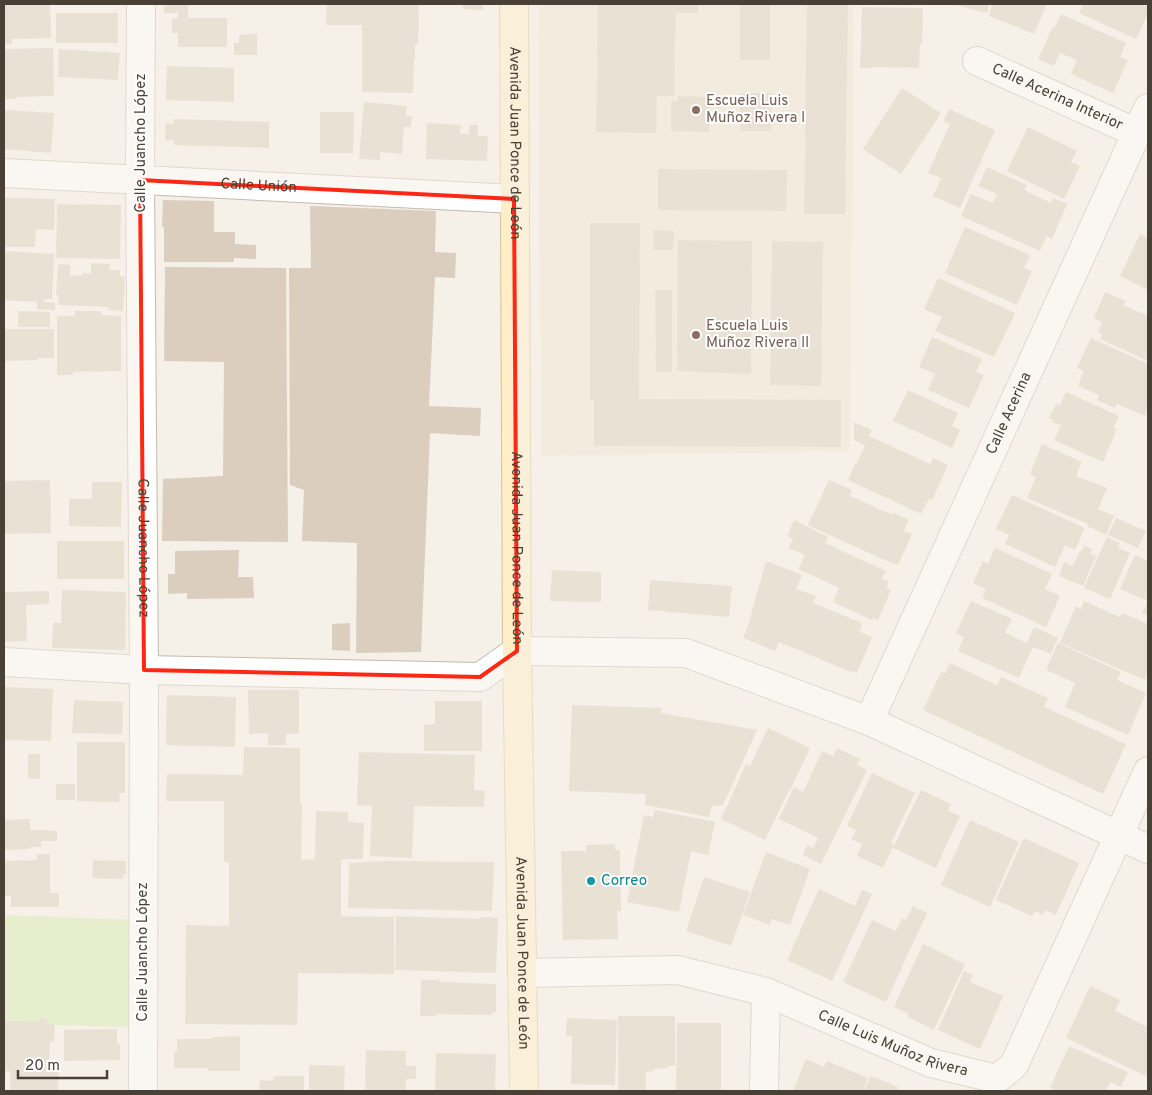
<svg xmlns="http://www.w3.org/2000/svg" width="1152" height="1095" viewBox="0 0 1152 1095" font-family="Overpass,sans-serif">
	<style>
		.education { fill: #efe5d1 }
		.green { fill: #d5ecae }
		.building { fill: #dbcebf }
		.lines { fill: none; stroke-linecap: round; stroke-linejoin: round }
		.street-casing { stroke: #c5baad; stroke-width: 30 }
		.secondary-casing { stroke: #d9c295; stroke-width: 30 }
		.street { stroke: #fff; stroke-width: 28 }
		.secondary { stroke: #ffeec8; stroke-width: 28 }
		.marked { fill: none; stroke: #ff2815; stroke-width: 4; stroke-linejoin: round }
		.education-dot { fill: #8d6e63; stroke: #fff; stroke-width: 2 }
		.culture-dot { fill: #0f9aa8; stroke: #fff; stroke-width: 2 }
		.labels { text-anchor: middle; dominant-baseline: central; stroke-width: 4; stroke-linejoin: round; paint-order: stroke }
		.street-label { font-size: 15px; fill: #494036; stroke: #fff }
		.education-label { font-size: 15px; fill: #785e54; stroke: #fff; text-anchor: start }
		.culture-label { font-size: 15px; fill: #0d838f; stroke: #fff; text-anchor: start }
	</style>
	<rect width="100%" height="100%" fill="#f5f0e8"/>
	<path class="education" d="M538,4h316l-4,447 -309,5z"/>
	<path class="green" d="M4,915l134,5 -1,107 -133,-3z"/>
	<g class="building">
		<path d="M4,4h46l1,34 -39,1v5h-8z"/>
		<path d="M165,4h23v14h39v29h-49v-14h-6v-14l6,-1v-5h-14z"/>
		<path d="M327,4h92l-1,40h-3v14l-1,1 -1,34 -51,-1v-67h-36z"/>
		<path d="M463,4h20v6l-20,-1z"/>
		<path d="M598,4h100v9h-22l-2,83h-17l-1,37 -60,-1z"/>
		<rect x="740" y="4" width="30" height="56"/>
		<path d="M807,4h41l-3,210h-41z"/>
		<path d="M952,4h37l-2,9z"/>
		<path d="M992,4h55l-13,30 -45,-18z"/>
		<path d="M1083,4h60v1l5,2v7l-12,25 -57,-26z"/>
		<path d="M862,7l61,1 -1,36h-2l-1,24 -46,-1 1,1h-14z"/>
		<rect x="56" y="13" width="62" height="30"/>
		<path d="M1061,14l65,29 -6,14 8,3 -15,33 -42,-19 6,-14 -17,-7 -6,13 -16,-7 15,-33 2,1z"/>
		<path d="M257,34v21h-23v-12h5v-8z"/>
		<path d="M53,48l1,48 -38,1v2h-12v-50z"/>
		<path d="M59,49l61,4 -2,27 -60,-3z"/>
		<path d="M167,66l67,2v34l-68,-2z"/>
		<path d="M902,88l39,25 -40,61 -38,-25z"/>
		<rect x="740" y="93" width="31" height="38"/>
		<path d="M678,96l32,1 -1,35 -38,-1v-30h7z"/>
		<path d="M364,102l43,4 -1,9 6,1 -1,11h-7l-2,27 -22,-2v8l-21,-1z"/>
		<path d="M949,109l46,21 -35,78 -27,-12 8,-18 -13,-5 22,-49 -7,-2z"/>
		<path d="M4,110l50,3 -3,40 -47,-4z"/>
		<path d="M320,112h34l-1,41h-33z"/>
		<path d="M174,119l95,3v26l-95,-3v-5h-9l1,-17 8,1z"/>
		<path d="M427,123l34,2 -1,9h9v-9h9v11h10l-1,25 -61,-2z"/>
		<path d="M1028,127l49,24 -6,11 9,4 -16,33 -57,-28z"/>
		<path d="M987,167l40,18 -3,5 27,13 2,-5 14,6 -15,35 -5,-3 -7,15 -79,-35 10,-22 22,9 4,-9 -19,-8z"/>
		<path d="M658,169l129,1 -1,41 -128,-1z"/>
		<path d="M4,198l51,1 -1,31 -18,-1 -1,18h-31z"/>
		<path d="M163,200l51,1v31h21v12l21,1v14l-22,-1v4h-70v-35h-2z"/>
		<path d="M57,204l64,1 -1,54 -64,-1z"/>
		<path d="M310,206l126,5 -1,41 21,1 -1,25 -20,-1 -6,129 52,2 -1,28 -50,-3 -9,219 -65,1 1,-110 -55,-2 2,-51 -14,-5 -1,-217h22z"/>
		<path d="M590,223h50l-1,176 202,1v47l-247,-1v-46h-4z"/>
		<path d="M965,227l65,28 -6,13 8,3 -15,34 -72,-32z"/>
		<path d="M653,230l21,1 -1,19h-20z"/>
		<path d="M1140,234l8,4v52l-28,-14z"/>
		<path d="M678,240l74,1 -1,133 -74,-3z"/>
		<path d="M772,241l51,1 -2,144 -51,-1z"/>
		<path d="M4,251l50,3 -2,45h-8l-1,3 12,1v7l-18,-1v-7l-33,-2z"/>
		<path d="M91,263l19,1 -1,6h11v6l5,1 -2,34 -15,-1 1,-3 -51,-2 1,-10h-3l2,-31 12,1v10l12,1v-3l9,1z"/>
		<path d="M165,267l121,1 2,274 -126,-1 1,-62 60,-3 1,-114 -60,-1z"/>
		<path d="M938,278l77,35 -21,44 -59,-26 7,-14 -18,-8z"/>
		<path d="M655,290h17v82h-16z"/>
		<path d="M1105,292l21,9 -3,4 25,11v45l-48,-22 2,-5 -4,-2 4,-10 -8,-4z"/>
		<path d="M18,311l32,1v15h-32z"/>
		<path d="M75,311h26v4l20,1v55l-48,1v3h-16v-59h18z"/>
		<path d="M4,329h50v29h-17l1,2 -34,1z"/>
		<path d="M932,337l50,22 -6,13 8,3 -15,33 -41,-18 7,-16 -16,-7z"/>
		<path d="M1091,338l57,26v45l-3,7 -28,-12 -2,4 -18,-8 2,-5 -21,-9 6,-15 -7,-3z"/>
		<path d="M908,390l50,23 -6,13 8,4 -8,18 -59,-27z"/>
		<path d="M1066,392l53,24 -6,12 4,1 -14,33 -49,-22 7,-15 -9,-3 1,-2 -4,-2 7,-14 4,1z"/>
		<path d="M854,422l18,8 -3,6 61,28 3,-6 15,7 -16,35 -3,-1 -8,15 -73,-34 7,-16 1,1 9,-19 -11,-6z"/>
		<path d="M1042,444l40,18 -6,14 31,12 -9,21 16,7 -8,19 -19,-9 1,-2 -61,-26 9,-21 -6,-3z"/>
		<path d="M50,480l1,53 -47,1v-53z"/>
		<path d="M829,480l23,10 -2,6 43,19 1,-2 15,7 -5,11 8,3 -14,31 -18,-7 -72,-33z"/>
		<path d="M92,482h30l-1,45 -52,-1v-27h23z"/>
		<path d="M1012,495l73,33 -10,22 -10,-5 -10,22 -50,-23 4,-9 -13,-6z"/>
		<path d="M1116,518l30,13 -8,17 -30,-13z"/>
		<path d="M794,520l34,17 -3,6 61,28 -4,8 7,3 -3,6 5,2 -13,30 -5,-2 -1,2 -39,-18 6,-14 -41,-19 7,-14 -16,-7 4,-9 -6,-3z"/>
		<path d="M1107,537l13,6 -2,5 12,5 -20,46 -26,-11z"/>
		<rect x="57" y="541" width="67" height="38"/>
		<path d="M1084,546l8,3 -2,5 6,2 -13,30 -24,-10 5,-14 9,4 7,-15h2z"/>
		<path d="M995,548l57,26 -7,15 15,7 -14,31 -64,-29 4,-9 -13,-6 10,-22 5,3z"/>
		<path d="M239,550l-1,27h15l1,21 -67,1v-6l-19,1v-20h7v-23z"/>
		<path d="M1135,555l13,6v55l-6,-3 6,-12 -28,-12z"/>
		<path d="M766,561l36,14 -6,14 20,7 -3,7 49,20 -2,9 12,5 -15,36 -5,-2 -1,1 -72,-30 -4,9 -32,-13 5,-12z"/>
		<path d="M552,570l49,2v30l-51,-1z"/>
		<path d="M650,580l82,6 -3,31 -81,-7z"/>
		<path d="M62,590l64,2 -1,58 -73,-2 1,-25h8z"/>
		<path d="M49,591v13l-23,1 1,36 -23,1v-50z"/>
		<path d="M971,601l41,18 -7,14 22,10 7,-16 24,11 -7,16 -18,-7 -14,31 -61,-27 6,-14 -8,-4z"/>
		<path d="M1084,601l36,16 2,-4 26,11v48l-3,8 -85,-37 16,-37 5,3z"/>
		<path d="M350,623v28l-18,-1v-26z"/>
		<path d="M1058,643l63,29 -4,8 29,13 -18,42 -63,-28 10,-24 -29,-13z"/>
		<path d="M950,663l47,22 4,-8 47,21 -4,9 82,37 -23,50 -180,-84 18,-38 4,1z"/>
		<path d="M4,687l49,2 -2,52 -47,-1z"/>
		<path d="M248,690h51v43l-13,1v11h-18v-12l-19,1z"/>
		<path d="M167,695l69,2 -1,50 -69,-2z"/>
		<path d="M74,700l49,2 -1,32 -50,-1z"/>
		<path d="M435,701h47v50h-58v-26l11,-1z"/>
		<path d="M572,705l90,3 -1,5 96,17 -34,75 -11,1 -3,11 -64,-12 1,-11 -77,-3z"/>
		<path d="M768,728l42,20 -20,43 -1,-1 -24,50 -44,-21 25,-55 4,2z"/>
		<path d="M77,742h48v51h-5l-1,9 -42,-1z"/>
		<path d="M244,747l56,1v56h2l-1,56 14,-1 1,-48 32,1v10l16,1 -1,36h-22v57l53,1v57l-96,-1 -1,52 -112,-1 1,-99 43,1v-64h-5v-61h-58l1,-27 76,1z"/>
		<path d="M837,748l23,11 -3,6 10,5 -46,94 -18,-9 4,-10 6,3 5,-10 -39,-19 15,-32 9,5 19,-41 11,5z"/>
		<path d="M359,752l116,3 -1,35 11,1 -1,16 -70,-1 -2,52 -42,-2 2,-50 -15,-1z"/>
		<path d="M28,754h12v25l-12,-1z"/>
		<path d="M872,773l43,20 -24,50 3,2 -11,23 -26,-12 5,-12 -11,-5 5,-9 -9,-4z"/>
		<rect x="56" y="784" width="19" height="16"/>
		<path d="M921,790l30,14 -3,7 12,5 -24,52 -43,-20z"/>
		<path d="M655,810l60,12 -7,33 -17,-4 -12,61 -52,-10 17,-87 9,2z"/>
		<path d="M30,819v11h19v1h8v10h-16v6h-11v2l-26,1v-30z"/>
		<path d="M970,820l49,22 -29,65 -49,-22z"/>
		<path d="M1024,838l55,25 -23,52 -11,-5 -2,5 -8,-4 -3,5 -36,-16z"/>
		<path d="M615,844v6h5l1,61h-4l1,28 -55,1 -2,-89h25v-6z"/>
		<path d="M766,852l44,17 -20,56 -18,-6 -2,6 -27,-10z"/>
		<path d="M37,854h13v39h9v14h-48v-11h-7v-35l33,-1z"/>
		<path d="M93,860l33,1v13h-3v5l-31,-1z"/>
		<path d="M384,861l110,1 -2,49 -144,-3 1,-45z"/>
		<path d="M704,877l46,15 -19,54 -45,-15z"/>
		<path d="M819,889l36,17 7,-16 10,4 -40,87 -45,-21z"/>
		<path d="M913,906l14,7 -41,89 -43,-20 29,-62 24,11 6,-13 4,2z"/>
		<path d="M396,916l84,3 1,-2 17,1 -2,55 -101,-3z"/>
		<path d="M923,944l42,20 -31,66 -26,-13 1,-3 -15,-7z"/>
		<path d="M964,971l9,4 -3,7 33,14 -23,53 -42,-19z"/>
		<path d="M421,980h18v2l57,2v28h-4l-1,3 -55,-1v2h-16z"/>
		<path d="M1090,986l30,14 -5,11 33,16v45l-2,4 -80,-38z"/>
		<path d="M618,1016h57v50h-8v2l-13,1v2l-8,1v19h-28z"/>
		<path d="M40,1018l7,1v5h8l-1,18h-4l-1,21 10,1 -1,27h-48v-20h-4l-1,7h-1v-57l36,1z"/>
		<path d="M567,1018l50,2 -2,65 -44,-1 1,-48h-6z"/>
		<path d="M677,1023h44v68h-45z"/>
		<path d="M117,1029v16l3,-1v16l-56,1v-31z"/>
		<path d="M240,1036v35h-32v-3h-34v-16h3v-13h36v-2z"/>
		<path d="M1069,1046l59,26 -7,15 -11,-5 -4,9h-50l-6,-3z"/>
		<path d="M366,1050l40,1v15h10v13h-10v12h-41z"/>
		<path d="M436,1053l60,1 -1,37h-60z"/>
		<path d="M806,1059l18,8 3,-6 41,17 -5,13h-70z"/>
		<path d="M309,1065l36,1 -1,25h-35z"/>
		<path d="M274,1076h30v15h-45l1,-11 13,1z"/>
		<path d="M871,1076l27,11 -1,4h-33z"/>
	</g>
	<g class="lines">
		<defs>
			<g id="street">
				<path id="s1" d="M141,4l-1,176 4,490 -1,421"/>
				<path id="s2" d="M977,61l160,72"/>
				<path id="s3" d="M4,173l510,26"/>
				<path d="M4,662l140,8 336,7 37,-26 169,2 183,68 279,128"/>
				<path id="s4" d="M869,721l279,-613"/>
				<path id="s5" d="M522,973l156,-3 88,22 165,71 66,16 17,-14 134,-294"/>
				<path d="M764,1091l2,-99"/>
			</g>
			<g id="secondary">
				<path id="s6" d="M514,4l3,647 7,440"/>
			</g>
		</defs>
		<use href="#street" class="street-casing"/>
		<use href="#secondary" class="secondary-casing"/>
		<use href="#street" class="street"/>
		<use href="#secondary" class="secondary"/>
	</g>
	<path d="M0 0H1152V1095H0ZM140,180l374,19 3,452 -37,26 -336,-7z" fill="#f5f0e8" fill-opacity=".55" fill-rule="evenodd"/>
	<path class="marked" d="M140,180l374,19 3,452 -37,26 -336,-7z"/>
	<g class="education-dot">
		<circle cx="696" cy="110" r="5"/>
		<circle cx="696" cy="335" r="5"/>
	</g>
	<circle class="culture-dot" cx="591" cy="881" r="5"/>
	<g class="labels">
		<g class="street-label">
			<text stroke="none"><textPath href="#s2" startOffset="88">Calle Acerina Interior</textPath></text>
			<text transform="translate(141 143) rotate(-90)">Calle Juancho López</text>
			<text stroke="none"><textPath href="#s6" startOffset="139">Avenida Juan Ponce de León</textPath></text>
			<text stroke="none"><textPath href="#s3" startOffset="255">Calle Unión</textPath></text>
			<text stroke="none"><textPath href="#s4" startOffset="338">Calle Acerina</textPath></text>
			<text stroke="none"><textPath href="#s1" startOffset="544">Calle Juancho López</textPath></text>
			<text stroke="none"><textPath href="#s6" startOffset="544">Avenida Juan Ponce de León</textPath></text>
			<text transform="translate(143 952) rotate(-90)">Calle Juancho López</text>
			<text stroke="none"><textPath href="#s6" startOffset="949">Avenida Juan Ponce de León</textPath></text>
			<text stroke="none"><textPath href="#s5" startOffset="384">Calle Luis Muñoz Rivera</textPath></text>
		</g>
		<g class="education-label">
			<text x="706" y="101">Escuela Luis<tspan x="706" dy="17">Muñoz Rivera I</tspan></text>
			<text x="706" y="326">Escuela Luis<tspan x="706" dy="17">Muñoz Rivera II</tspan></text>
		</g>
		<g class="culture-label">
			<text x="601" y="881">Correo</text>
		</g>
	</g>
	<rect width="1152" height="1095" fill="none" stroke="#494036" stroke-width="10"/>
	<path d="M18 1070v8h89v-8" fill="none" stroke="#494036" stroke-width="2.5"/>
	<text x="25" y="1070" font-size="15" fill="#494036" stroke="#ffffff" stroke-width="4" paint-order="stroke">20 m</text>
</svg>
